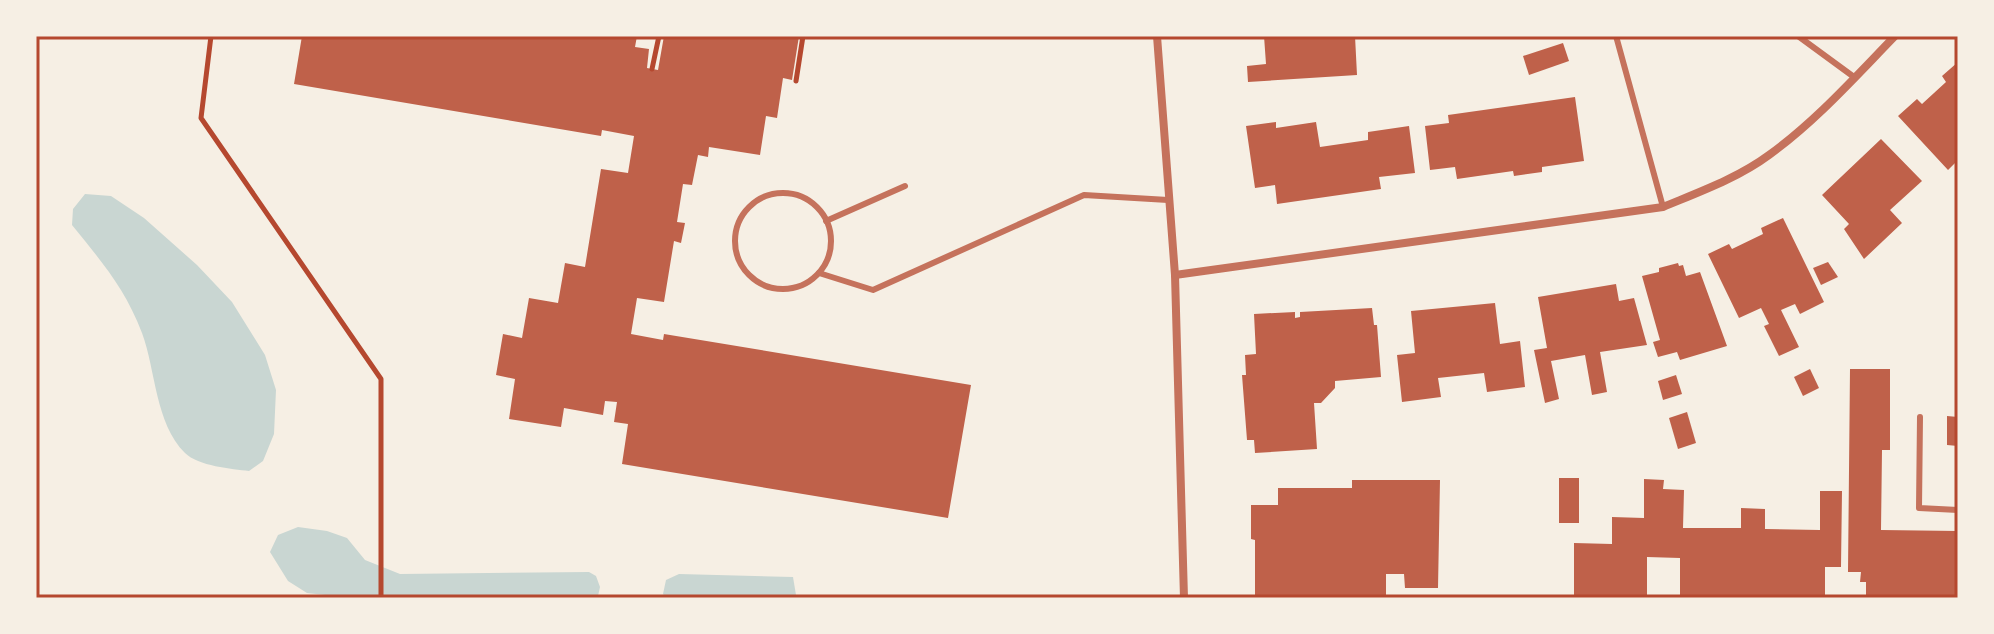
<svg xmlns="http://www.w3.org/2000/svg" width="1994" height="634" viewBox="0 0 1994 634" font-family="'Varela Round',sans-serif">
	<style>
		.water { fill: #c9d6d2 }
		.building { fill: #bf614a }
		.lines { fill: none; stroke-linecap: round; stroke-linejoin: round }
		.path { stroke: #b5482f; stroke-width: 5 }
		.service { stroke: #c5725c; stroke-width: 6 }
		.minor { stroke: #c5725c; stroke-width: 8 }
		.neatline { fill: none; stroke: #b5482f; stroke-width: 3 }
	</style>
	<rect width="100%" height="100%" fill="#f6efe4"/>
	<g class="water">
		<path d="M85,194l26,2 33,22 53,47 35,37 33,53 11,35 -2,44 -11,27 -14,10c-17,-2 -51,-5 -64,-18 -30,-30 -29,-82 -43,-120 -17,-45 -41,-72 -70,-108l1,-16z"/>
		<path d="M298,527l29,4 20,7 18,22 35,14 189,-2 7,4 4,11 -2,9 -246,2 -45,-5 -19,-12 -18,-29 8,-17z"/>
		<path d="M679,574l114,3 3,18 -1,3h-129l-3,-4 3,-14z"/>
	</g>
	<g class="building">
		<path d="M302,36h335l-2,11 14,2 -2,19 11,2 6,-34h135l-7,44 -9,-2 -6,40 -11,-2 -6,39 -51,-8 -1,10 -10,-2 -6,30 -9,-1 -6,38 8,1 -4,20 -7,-2 -10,61 -27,-4 -6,36 32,6 1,-6 307,51 -23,133 -326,-54 6,-40 -14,-2 3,-20 -12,-1 -2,14 -39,-7 -3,19 -52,-8 6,-40 -19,-4 7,-41 19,4 7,-40 29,5 7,-40 20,4 16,-98 27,4 6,-37 -32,-6 -1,6 -307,-52z"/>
		<path d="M1264,36h91l2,39 -109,7 -1,-16 19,-2z"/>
		<path d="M1563,43l6,18 -40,14 -6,-19z"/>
		<path d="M1958,62v98l-10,10 -50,-54 19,-17 5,5 24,-22 -4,-6z"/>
		<path d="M1575,97l9,64 -42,6v5l-28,4 -1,-5 -56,8 -2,-12 -25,3 -5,-44 24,-3 -1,-8z"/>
		<path d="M1276,122v6l40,-6 4,25 48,-7v-8l41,-6 6,47 -36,4 2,12 -104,15 -2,-19 -20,3 -9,-62z"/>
		<path d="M1881,139l41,42 -32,29 12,13 -38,36 -20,-30 5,-5 -27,-29z"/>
		<path d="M1783,218l41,84 -24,12 -5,-10 -14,6 18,37 -20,9 -15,-30 5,-2 -8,-16 -22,10 -31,-64 21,-10 3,5 31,-15 -2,-6z"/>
		<path d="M1828,262l10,15 -17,8 -8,-17z"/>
		<path d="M1678,263l1,3 4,-1 3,11 14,-4 27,74 -47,14 -3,-8 -19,5 -5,-15 7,-2 -18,-64 17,-4v-4z"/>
		<path d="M1616,284l3,17 15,-3 13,47 -47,7 7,40 -15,3 -7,-40 -34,6 8,38 -14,4 -11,-53 13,-2 -9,-51z"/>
		<path d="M1495,303l5,41 20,-3 5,46 -38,5 -3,-19 -46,5 3,19 -39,5 -5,-47 18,-2 -4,-42z"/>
		<path d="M1372,308l2,17h3l4,52 -46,4v7l-14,15h-7l3,46 -62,4 -1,-13h-7l-5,-65h4l-1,-20 11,-1 -2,-40 41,-2v6l5,-1v-5z"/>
		<path d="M1810,369l9,19 -16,8 -9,-19z"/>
		<path d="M1850,369h40v81h-8l-1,80 77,1v67h-92v-16h-6l1,-10h-13z"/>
		<path d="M1676,375l6,19 -19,6 -5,-19z"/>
		<path d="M1687,412l9,31 -18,6 -9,-31z"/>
		<path d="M1947,416l11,1v29l-11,-1z"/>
		<rect x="1559" y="478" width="20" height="45"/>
		<path d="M1644,479l20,1 -1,9 21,1 -1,38h58v-20l24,1v20l55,1v-39h22l-1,76h-16v31h-145v-40l-33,-1v41h-73v-55l38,1v-27l32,1z"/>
		<path d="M1352,480h88l-2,108h-33l-1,-14h-18v24h-131v-58l-4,-1v-34h27v-17h74z"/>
	</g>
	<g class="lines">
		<g class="path">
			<path d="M211,36l-10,82 180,261v219"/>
			<path d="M652,69l7,-33"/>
			<path d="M796,81l7,-45"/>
		</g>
		<g class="service">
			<path d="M1616,36l47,171"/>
			<path d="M1798,36l56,41"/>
			<circle cx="783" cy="241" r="48"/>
			<path d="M826,221l79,-35"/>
			<path d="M819,273l54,17 211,-95 84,5"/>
			<path d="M1920,417l-1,91 39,2"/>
		</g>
		<g class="minor">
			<path d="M1157,36l18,239 9,323"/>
			<path d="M1175,275l488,-68c36,-15 75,-29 106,-52 47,-34 86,-78 126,-119"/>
		</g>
	</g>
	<rect width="1994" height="634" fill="none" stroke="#f6efe4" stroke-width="76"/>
	<rect x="38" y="38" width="1918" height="558" class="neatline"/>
</svg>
